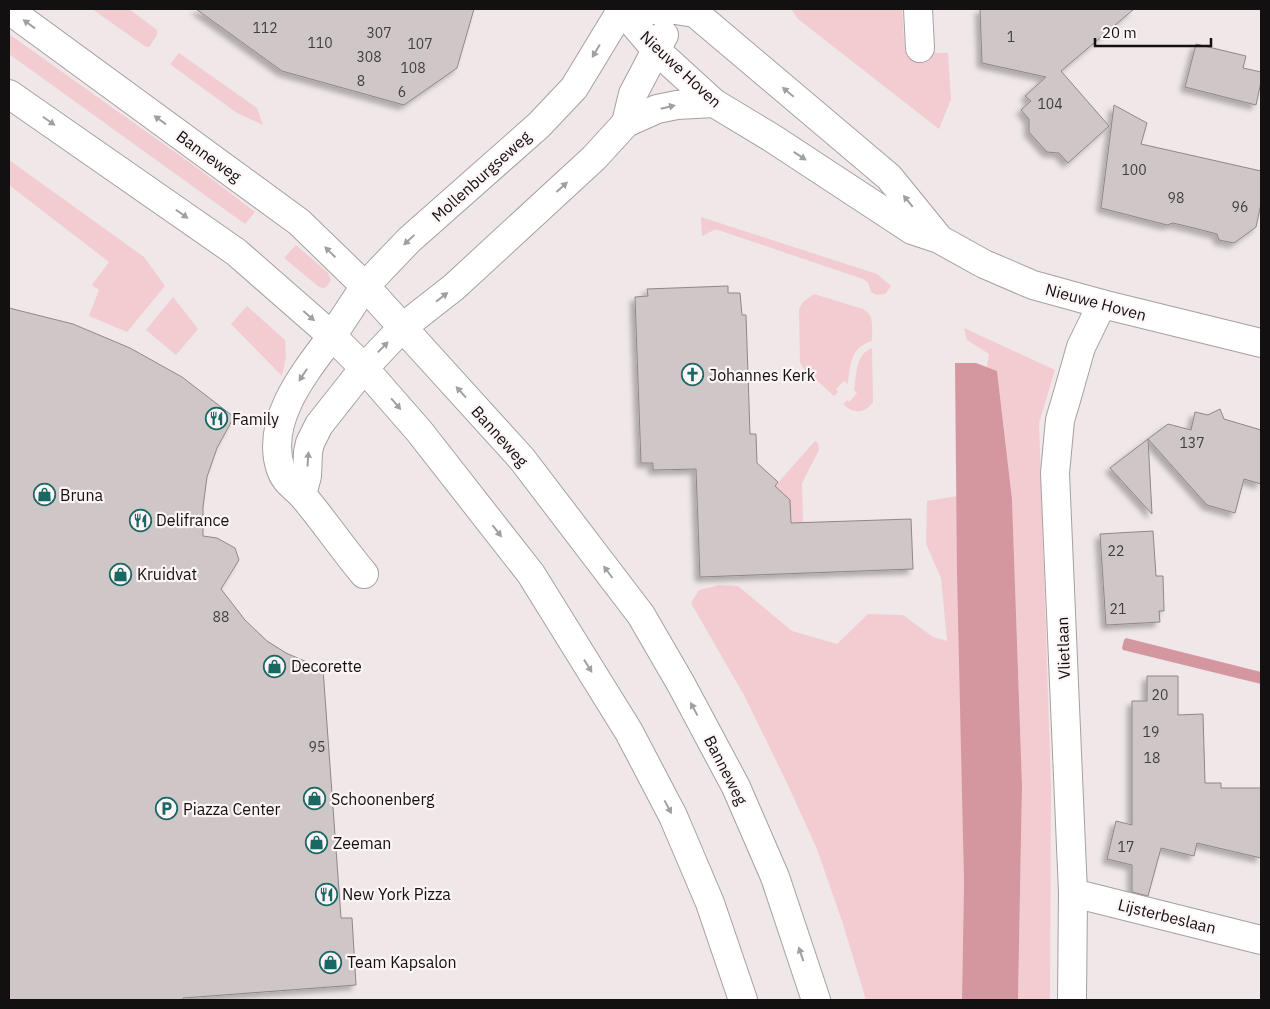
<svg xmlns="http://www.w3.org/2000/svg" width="1270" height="1009" viewBox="0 0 1270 1009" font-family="'IBM Plex Sans',sans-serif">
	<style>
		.green { fill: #f3ccd1 }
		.water { fill: #d4979f }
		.building { fill: #cec6c7; stroke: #8f8788; filter: url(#shadow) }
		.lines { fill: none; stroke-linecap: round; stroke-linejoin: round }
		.street-casing { stroke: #a79fa0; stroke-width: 30 }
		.secondary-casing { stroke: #a79fa0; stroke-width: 30 }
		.street { stroke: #fff; stroke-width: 28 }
		.secondary { stroke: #fff; stroke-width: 28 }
		.oneway { fill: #a19fa0 }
		.labels { text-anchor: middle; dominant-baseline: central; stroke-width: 4.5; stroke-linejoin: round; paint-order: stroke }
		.number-label { font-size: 14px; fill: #423e3e }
		.street-label { font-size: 16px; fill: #131011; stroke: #fdf4f5 }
		.poi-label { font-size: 16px; fill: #131011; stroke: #fdf4f5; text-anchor: start }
	</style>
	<defs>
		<filter id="shadow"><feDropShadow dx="-4.5" dy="4.5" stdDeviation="2.5" flood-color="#0004"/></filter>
	</defs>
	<rect width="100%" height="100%" fill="#efe7e8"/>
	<g class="green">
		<path d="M92,9h37l28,21v5l-8,12h-3z"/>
		<path d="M791,9h111l3,43 43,1 3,46 -12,30 -141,-110z"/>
		<path d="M9,34l191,136 55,42 -10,12 -236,-170z"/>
		<path d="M179,53l78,55 6,17 -26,-12 -66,-48v-2z"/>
		<path d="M9,160l135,97 21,29 -38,46 -38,-16 10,-26 -7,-5 17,-23 -100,-77z"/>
		<path d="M701,217l176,57 14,12 -6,8 -8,1 -6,-3 -3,-9 -5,-4 -145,-49h-4l-12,6z"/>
		<path d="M296,245l32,28 3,7 -4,6 -3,2 -5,-1 -35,-29z"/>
		<path d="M814,294l49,15c12,7 9,20 9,32 -22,6 -22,25 -24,43l-4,-3 -8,8 2,3 -4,4 -30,-27 -4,-7 -1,-53 4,-7z"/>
		<path d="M173,297l25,32 -22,26 -30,-25z"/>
		<path d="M247,306l38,34 1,17 -4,19 -51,-52z"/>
		<path d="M964,328l91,42 -16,53 12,364 -1,213h-32l4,-215 -10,-286 -15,-128 -10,-4 2,-13 -22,-14z"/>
		<path d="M872,348l1,54c-8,12 -20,12 -30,2l4,-4 2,2 8,-9 -3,-3c3,-16 1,-35 18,-42z"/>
		<path d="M815,441l3,2 1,7 -17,33 1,40h-12l-16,-37z"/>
		<path d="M957,496l7,386 -2,118h-96l-23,-76 -26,-75 -30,-66 -42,-86 -54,-94 8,-13 20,-5 19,1 54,45 45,13 31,-30 35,1 30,22 14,4 -6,-63 -15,-34 1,-43z"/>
	</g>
	<g class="water">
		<path d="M955,363h21l21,8 15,128 10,286 -4,215h-56l2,-118 -7,-308z"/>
		<path d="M1126,638l135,34v12l-138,-34 -1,-2 2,-8z"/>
	</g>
	<g class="building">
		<path d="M196,9h278l-17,59 -53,37 -122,-34z"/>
		<path d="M980,9h154l-73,62 48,55 -41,37 -9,-10 -12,-1 -18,-20v-13l-8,-9 10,-9 -6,-5 21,-19 -64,-14z"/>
		<path d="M1196,44l50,12 -3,12 18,4v10l-5,23 -71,-18z"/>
		<path d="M1114,105l33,18 -6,21 120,27v33l-5,23 -22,16 -15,-3 -2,-6 -19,-5 -25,-6 -6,2 -66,-17z"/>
		<path d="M728,286v7h12l2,22h4l4,119h6l1,29 21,19 -3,4 15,14 1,23 120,-4 2,50 -213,8 -4,-108 -43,1v-7h-12l-6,-166 13,-1 -1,-7z"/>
		<path d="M9,308l64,16 57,24 52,29 52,40 -17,31 -10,29 -4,30v29l14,2 18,10 4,12 -18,29 24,31 22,21 19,12 37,16 18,249h11l4,67 -173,13v2h-174z"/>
		<path d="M1220,409l4,10 37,11v54l-17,-5 -9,34 -28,-8 -59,-66 20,-15 23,6 4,-18 13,3z"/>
		<path d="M1148,439l4,75 -42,-46z"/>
		<path d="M1153,531l3,45h7l1,35h-5l1,11 -54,3 -6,-91z"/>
		<path d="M1147,676h31v39l25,-1 2,69h16v5h40v70l-64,-15 -3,13 -33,-8 -13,48 -16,-4v-27l-25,-6 9,-38 16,4v-124h15z"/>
	</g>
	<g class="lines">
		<defs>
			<g id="street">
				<path d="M918,9l2,39"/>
				<path d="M332,336c-27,36 -68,85 -51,134 4,12 14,17 22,26 21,25 40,53 61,78"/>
				<path d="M302,495l5,-19 1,-24 2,-9 9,-18 45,-57"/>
				<path d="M1073,893l188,47"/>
				<path d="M1072,1000l1,-107 -18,-420 5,-53 6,-20 15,-53 21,-43"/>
			</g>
			<g id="secondary">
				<path d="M9,10l290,212 66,64 157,173 119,156 40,69 55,103 39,90 41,123"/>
				<path d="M622,10l34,40 58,53 58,35 140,92 27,9 45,25 49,21 69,19 159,39"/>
				<path d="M622,10h53l20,3 194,164 48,59"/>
				<path d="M9,94l227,158 96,84 32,32 55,63 112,143 98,158 44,84 37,87 33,97"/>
				<path d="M626,123l7,-29 31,-59"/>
				<path d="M332,336l33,-50 44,-46 130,-115 35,-37 48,-79"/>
				<path d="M364,368l39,-41 51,-40 140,-129 32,-35 31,-14 20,-4 37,-2"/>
			</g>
		</defs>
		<use href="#street" class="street-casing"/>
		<use href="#secondary" class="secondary-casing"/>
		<use href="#street" class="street"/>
		<use href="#secondary" class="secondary"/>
	</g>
	<defs><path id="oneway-solid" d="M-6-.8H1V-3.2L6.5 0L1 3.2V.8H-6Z" transform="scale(1.25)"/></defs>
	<g class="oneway">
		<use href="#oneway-solid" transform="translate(29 24) rotate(-144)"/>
		<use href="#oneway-solid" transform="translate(596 51) rotate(121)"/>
		<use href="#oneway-solid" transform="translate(788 92) rotate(-140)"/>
		<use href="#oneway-solid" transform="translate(668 107) rotate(-13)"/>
		<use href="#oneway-solid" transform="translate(160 120) rotate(-144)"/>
		<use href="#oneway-solid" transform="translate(49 121) rotate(35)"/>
		<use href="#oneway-solid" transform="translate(800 156) rotate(33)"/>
		<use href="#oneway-solid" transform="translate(562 187) rotate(-42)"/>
		<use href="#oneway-solid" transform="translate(908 201) rotate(-129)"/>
		<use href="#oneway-solid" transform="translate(182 214) rotate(35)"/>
		<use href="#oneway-solid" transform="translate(409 240) rotate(137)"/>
		<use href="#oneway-solid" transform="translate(330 252) rotate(-136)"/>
		<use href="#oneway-solid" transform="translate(442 297) rotate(-38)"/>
		<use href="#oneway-solid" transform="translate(309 316) rotate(41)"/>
		<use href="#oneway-solid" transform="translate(383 347) rotate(-46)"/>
		<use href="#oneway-solid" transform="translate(303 375) rotate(123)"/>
		<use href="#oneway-solid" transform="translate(461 392) rotate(-132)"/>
		<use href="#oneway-solid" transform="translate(396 404) rotate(49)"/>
		<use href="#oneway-solid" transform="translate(308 459) rotate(-86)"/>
		<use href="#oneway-solid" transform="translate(497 531) rotate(52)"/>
		<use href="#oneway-solid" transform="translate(608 572) rotate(-127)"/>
		<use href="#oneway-solid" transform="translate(588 666) rotate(58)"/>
		<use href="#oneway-solid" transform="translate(694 709) rotate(-118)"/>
		<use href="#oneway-solid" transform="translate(668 807) rotate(62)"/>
		<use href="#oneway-solid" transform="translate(801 954) rotate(-109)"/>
	</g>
	<defs>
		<symbol id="church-ring" viewBox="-11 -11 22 22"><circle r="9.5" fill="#fdf4f5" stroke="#1a6763" stroke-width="1.5"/><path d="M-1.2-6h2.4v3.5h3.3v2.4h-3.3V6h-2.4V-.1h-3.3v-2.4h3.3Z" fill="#1a6763"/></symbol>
		<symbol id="restaurant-ring" viewBox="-11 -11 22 22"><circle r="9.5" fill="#fdf4f5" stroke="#1a6763" stroke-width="1.5"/><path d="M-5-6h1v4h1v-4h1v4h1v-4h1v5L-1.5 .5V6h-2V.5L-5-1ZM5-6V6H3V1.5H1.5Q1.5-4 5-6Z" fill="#1a6763"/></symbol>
		<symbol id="shop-ring" viewBox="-11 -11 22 22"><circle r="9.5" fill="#fdf4f5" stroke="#1a6763" stroke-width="1.5"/><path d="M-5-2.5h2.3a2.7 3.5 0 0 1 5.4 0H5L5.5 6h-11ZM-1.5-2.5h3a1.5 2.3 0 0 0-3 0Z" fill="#1a6763"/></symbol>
		<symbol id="parking-ring" viewBox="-11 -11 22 22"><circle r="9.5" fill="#fdf4f5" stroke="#1a6763" stroke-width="1.5"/><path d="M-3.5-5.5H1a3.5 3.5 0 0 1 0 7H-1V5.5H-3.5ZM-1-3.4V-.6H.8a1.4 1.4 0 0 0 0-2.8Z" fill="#1a6763"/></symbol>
	</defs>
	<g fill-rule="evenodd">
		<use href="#church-ring" x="680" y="362" width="25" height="25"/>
		<use href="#restaurant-ring" x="204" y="406" width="25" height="25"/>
		<use href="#shop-ring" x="32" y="482" width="25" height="25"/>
		<use href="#restaurant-ring" x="128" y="508" width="25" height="25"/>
		<use href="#shop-ring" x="108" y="562" width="25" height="25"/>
		<use href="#shop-ring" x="262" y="654" width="25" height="25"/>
		<use href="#shop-ring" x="302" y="786" width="25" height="25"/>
		<use href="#parking-ring" x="154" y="796" width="25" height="25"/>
		<use href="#shop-ring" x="304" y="830" width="25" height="25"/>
		<use href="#restaurant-ring" x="314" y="882" width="25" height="25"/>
		<use href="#shop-ring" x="318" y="950" width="25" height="25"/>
	</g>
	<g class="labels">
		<g class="number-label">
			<text x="265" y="28">112</text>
			<text x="379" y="33">307</text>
			<text x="1011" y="37">1</text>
			<text x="320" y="43">110</text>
			<text x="420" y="44">107</text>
			<text x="369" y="57">308</text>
			<text x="413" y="68">108</text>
			<text x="361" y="81">8</text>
			<text x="402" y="92">6</text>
			<text x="1050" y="104">104</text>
			<text x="1134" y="170">100</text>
			<text x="1176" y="198">98</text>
			<text x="1240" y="207">96</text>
			<text x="1192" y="443">137</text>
			<text x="1116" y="551">22</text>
			<text x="1118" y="609">21</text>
			<text x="221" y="617">88</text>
			<text x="1160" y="695">20</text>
			<text x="1151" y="732">19</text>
			<text x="317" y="747">95</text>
			<text x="1152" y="758">18</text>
			<text x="1126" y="847">17</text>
		</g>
		<g class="street-label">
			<text transform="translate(681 69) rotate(43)">Nieuwe Hoven</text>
			<text transform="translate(209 156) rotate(36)">Banneweg</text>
			<text transform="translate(481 176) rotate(-42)">Mollenburgseweg</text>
			<text transform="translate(1096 302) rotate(15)">Nieuwe Hoven</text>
			<text transform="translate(500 436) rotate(48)">Banneweg</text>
			<text transform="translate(1063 648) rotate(-92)">Vlietlaan</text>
			<text transform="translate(726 770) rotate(63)">Banneweg</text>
			<text transform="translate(1167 916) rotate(14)">Lijsterbeslaan</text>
		</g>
		<g class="poi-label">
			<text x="709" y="375">Johannes Kerk</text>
			<text x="232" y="419">Family</text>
			<text x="60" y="495">Bruna</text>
			<text x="156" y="520">Delifrance</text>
			<text x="137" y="574">Kruidvat</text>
			<text x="291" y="666">Decorette</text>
			<text x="331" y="799">Schoonenberg</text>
			<text x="183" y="809">Piazza Center</text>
			<text x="333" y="843">Zeeman</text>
			<text x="342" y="894">New York Pizza</text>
			<text x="347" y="962">Team Kapsalon</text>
		</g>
	</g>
	<rect width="1270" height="1009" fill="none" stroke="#131011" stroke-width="20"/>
	<path d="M1095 38v8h116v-8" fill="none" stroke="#131011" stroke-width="2.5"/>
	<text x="1102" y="38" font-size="15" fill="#131011" stroke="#fdf4f5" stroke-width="4" paint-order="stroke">20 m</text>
</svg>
